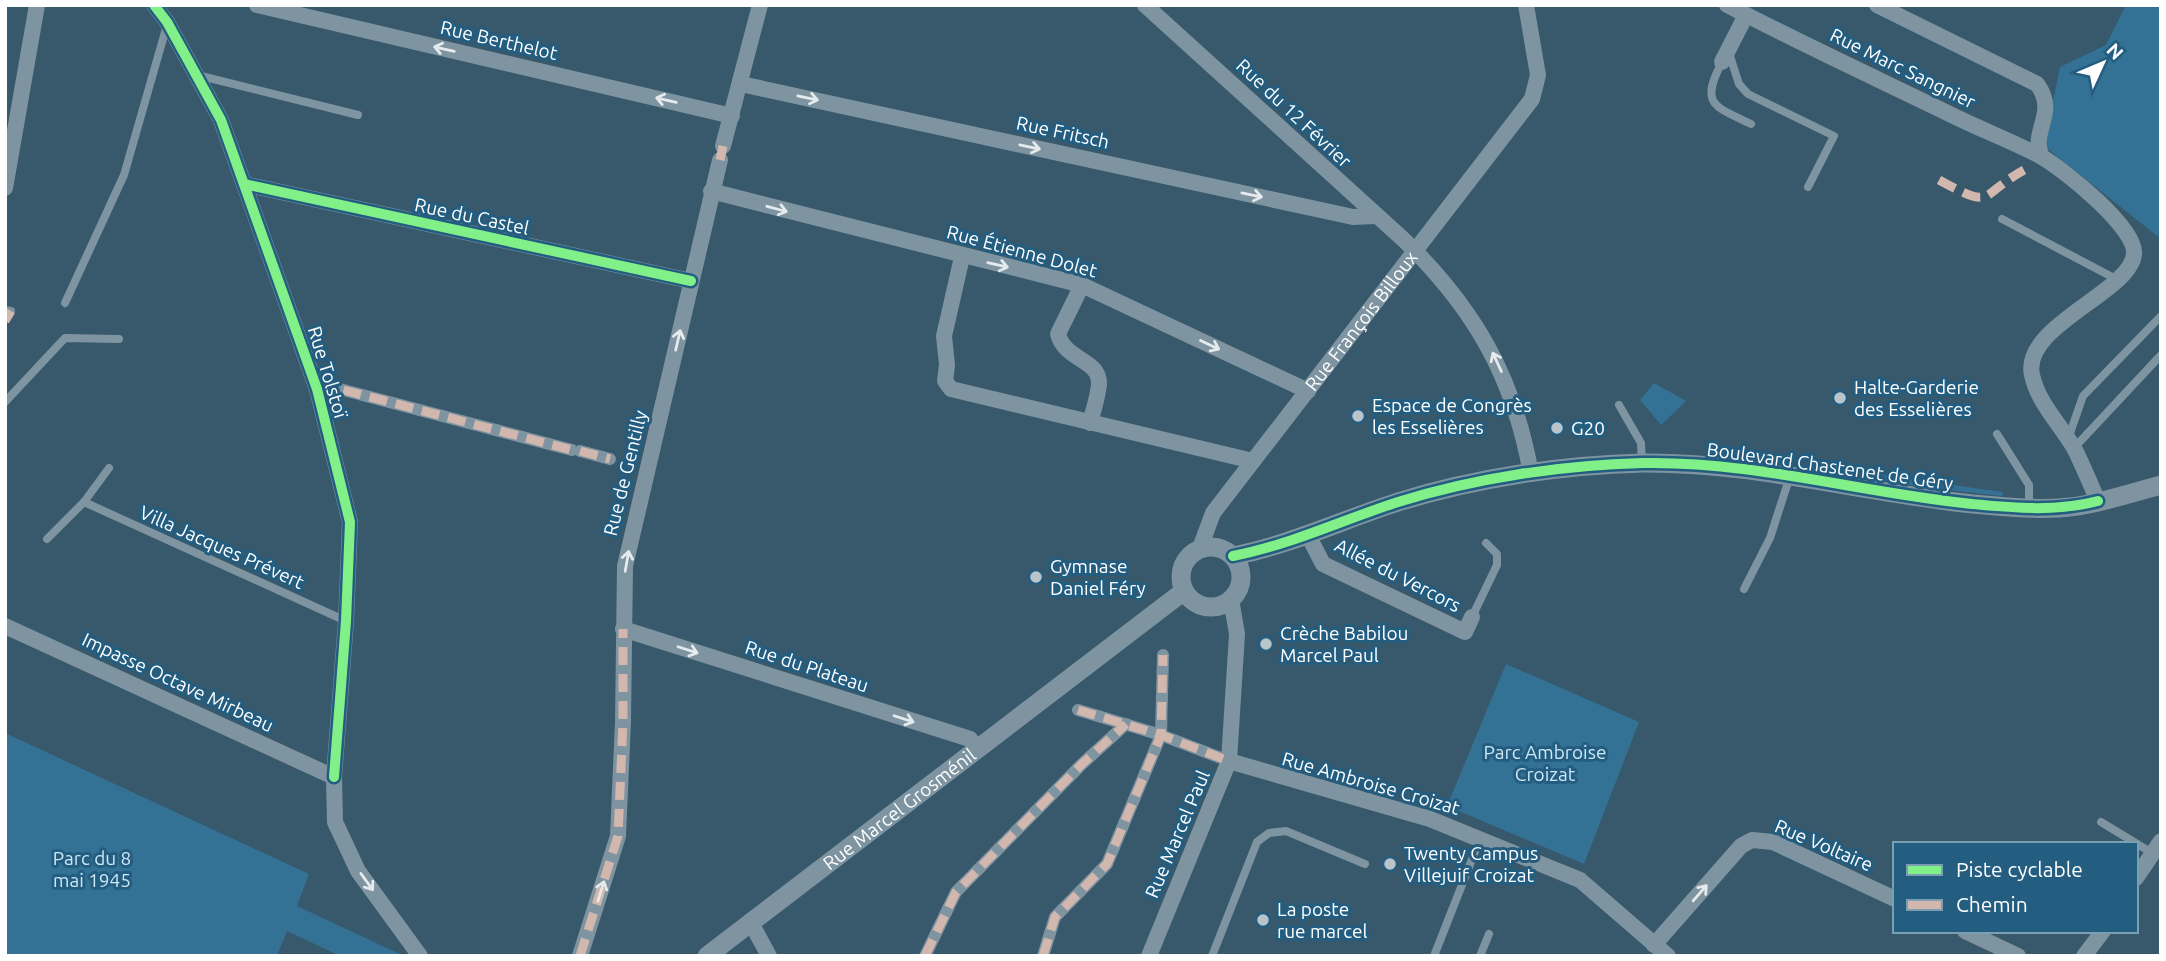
<svg xmlns="http://www.w3.org/2000/svg" width="2166" height="961" viewBox="0 0 2166 961" font-family="Ubuntu,sans-serif">
	<style>
		.green { fill: #347295 }
		.lines { fill: none; stroke-linecap: round; stroke-linejoin: round }
		.service { stroke: #7e94a1; stroke-width: 8 }
		.pedestrian { stroke: #7e94a1; stroke-width: 12 }
		.minor { stroke: #7e94a1; stroke-width: 16 }
		.tertiary { stroke: #7e94a1; stroke-width: 19 }
		.quiet { stroke: #d1b7ad; stroke-width: 9; stroke-dasharray: 18 9; stroke-linecap: butt }
		.cycleway-casing { stroke: #235d80; stroke-width: 15 }
		.cycleway { stroke: #82f089; stroke-width: 10 }
		.oneway { stroke: #e5eaec }
		.poi-dot { fill: #b9c5cb; stroke: #235d80; stroke-width: 2.5 }
		.labels { text-anchor: middle; dominant-baseline: central; stroke-width: 6; stroke-linejoin: round; paint-order: stroke }
		.street-label { font-size: 19px; fill: #fff; stroke: #235d80 }
		.poi-label { font-size: 19px; fill: #fff; stroke: #235d80; text-anchor: start }
		.park-label { font-size: 19px; fill: #cde7f5; stroke: #235d80 }
	</style>
	<rect width="100%" height="100%" fill="#38586b"/>
	<g class="green">
		<path d="M2126,5h35v234l-117,-93 16,-79 46,-22z"/>
		<path d="M1654,383l32,18 -25,24 -21,-25z"/>
		<path d="M1816,466l187,26 -1,4 -80,-9 -107,-18z"/>
		<path d="M1506,664l133,58 -55,142 -137,-58z"/>
		<path d="M5,733l304,141 -12,32 107,50h-64l-53,-25 -10,25h-272z"/>
	</g>
	<g class="lines">
		<g class="service">
			<path d="M1729,53l10,31 9,10 86,42 -26,51"/>
			<path d="M1722,62c-22,42 -9,44 29,62"/>
			<path d="M197,75l161,40"/>
			<path d="M2002,219l114,60"/>
			<path d="M65,303l59,-128 43,-150"/>
			<path d="M5,310l6,1"/>
			<path d="M5,402l60,-64 54,1"/>
			<path d="M1619,405l22,38 1,20"/>
			<path d="M1997,434l32,51v23"/>
			<path d="M2068,439l15,-43 78,-80"/>
			<path d="M2074,448l87,-93"/>
			<path d="M84,502l262,119"/>
			<path d="M47,539l37,-37 25,-34"/>
			<path d="M1744,589l26,-51 20,-62"/>
			<path d="M1472,617l25,-52v-11l-11,-11"/>
			<path d="M2101,822l51,31"/>
			<path d="M1212,956l45,-114 12,-9 17,-2 79,33"/>
			<path d="M1434,956l46,-117"/>
			<path d="M1480,956l9,-22"/>
		</g>
		<g class="pedestrian">
			<path d="M317,389l15,-2 240,63"/>
			<path d="M580,451l30,8"/>
			<path d="M1078,710l83,25 68,26"/>
			<path d="M925,956l31,-64 126,-128 44,-40"/>
			<path d="M1043,956l12,-39 52,-53 54,-129 2,-80"/>
		</g>
		<g class="minor">
			<path d="M154,5l13,17 54,98 96,269 33,133 -4,99 -12,156 1,45 23,49 62,85"/>
			<path d="M257,5l475,111"/>
			<path d="M1145,5l259,235c70,68 110,137 127,234"/>
			<path d="M1727,5c77,40 155,76 233,114 27,13 56,24 82,38 22,13 95,71 92,97 -3,38 -113,72 -102,121 6,28 28,49 42,73 9,17 16,36 24,53"/>
			<path d="M1877,5l160,79c22,29 -8,48 5,73"/>
			<path d="M1722,62l24,-47"/>
			<path d="M741,84l612,133 23,-1"/>
			<path d="M723,146l37,-141"/>
			<path d="M244,184l447,97"/>
			<path d="M5,188l32,-183"/>
			<path d="M711,191l371,94 226,106"/>
			<path d="M962,257l-18,79 3,29 -2,16 6,8 302,72"/>
			<path d="M1082,285l-24,49c7,27 42,25 41,50 -1,13 -6,27 -9,39"/>
			<path d="M1308,535l15,29 142,68 7,-15"/>
			<path id="s1" d="M1200,548l13,-35 319,-414 6,-24 -12,-70"/>
			<path d="M5,626l329,151"/>
			<path d="M623,629l347,110 6,8"/>
			<path d="M1229,761l201,58 150,61 88,76"/>
			<path d="M2136,878l25,-37"/>
			<path d="M750,921l19,35"/>
			<path d="M1965,931l53,25"/>
			<path d="M1654,945l87,-99 11,-6 21,2 122,57"/>
			<path d="M580,956l38,-120 5,-114 2,-156 95,-406"/>
			<path d="M1149,956l80,-195 8,-127 -6,-35"/>
			<path d="M2084,956l19,-25"/>
		</g>
		<g class="tertiary">
			<circle cx="1211" cy="577" r="30"/>
			<path d="M1233,556c57,-11 109,-36 165,-54 77,-24 164,-37 245,-39 112,-1 220,30 330,41 28,2 57,6 85,4 35,-2 69,-14 103,-23"/>
			<path id="s2" d="M707,956l477,-365"/>
		</g>
		<g class="quiet">
			<path d="M720,160l3,-14"/>
			<path d="M1939,180c57,31 38,16 85,-10"/>
			<path d="M5,321l6,-10"/>
			<path d="M317,389l15,-2 240,63"/>
			<path d="M580,451l30,8"/>
			<path d="M1078,710l83,25 68,26"/>
			<path d="M580,956l38,-120 5,-114v-93"/>
			<path d="M925,956l31,-64 126,-128 44,-40"/>
			<path d="M1043,956l12,-39 52,-53 54,-129 2,-80"/>
		</g>
		<defs>
			<g id="cycleway">
				<path d="M154,5l13,17 54,98 96,269 33,133 -4,99 -12,156"/>
				<path d="M244,184l447,97"/>
				<path d="M1233,556c57,-11 109,-36 165,-54 77,-24 164,-37 245,-39 111,-2 219,30 329,41 43,4 84,8 126,-3"/>
			</g>
		</defs>
		<use href="#cycleway" class="cycleway-casing"/>
		<use href="#cycleway" class="cycleway"/>
	</g>
	<defs><path id="oneway-shaft" d="M-6 0H5M1.5-3L5.5 0L1.5 3" fill="none" stroke-width="1.6" stroke-linecap="round" stroke-linejoin="round" transform="scale(1.75)"/></defs>
	<g class="oneway">
		<use href="#oneway-shaft" transform="translate(444 49) rotate(-167)"/>
		<use href="#oneway-shaft" transform="translate(808 98) rotate(12)"/>
		<use href="#oneway-shaft" transform="translate(666 100) rotate(-167)"/>
		<use href="#oneway-shaft" transform="translate(1030 147) rotate(12)"/>
		<use href="#oneway-shaft" transform="translate(1252 195) rotate(12)"/>
		<use href="#oneway-shaft" transform="translate(777 209) rotate(15)"/>
		<use href="#oneway-shaft" transform="translate(998 265) rotate(13)"/>
		<use href="#oneway-shaft" transform="translate(678 340) rotate(-77)"/>
		<use href="#oneway-shaft" transform="translate(1210 345) rotate(25)"/>
		<use href="#oneway-shaft" transform="translate(1497 362) rotate(-115)"/>
		<use href="#oneway-shaft" transform="translate(627 561) rotate(-80)"/>
		<use href="#oneway-shaft" transform="translate(688 650) rotate(18)"/>
		<use href="#oneway-shaft" transform="translate(904 719) rotate(18)"/>
		<use href="#oneway-shaft" transform="translate(367 882) rotate(54)"/>
		<use href="#oneway-shaft" transform="translate(601 891) rotate(-73)"/>
		<use href="#oneway-shaft" transform="translate(1700 893) rotate(-49)"/>
	</g>
	<g class="poi-dot">
		<circle cx="1840" cy="398" r="7"/>
		<circle cx="1358" cy="416" r="7"/>
		<circle cx="1557" cy="428" r="7"/>
		<circle cx="1036" cy="577" r="7"/>
		<circle cx="1266" cy="644" r="7"/>
		<circle cx="1390" cy="864" r="7"/>
		<circle cx="1263" cy="920" r="7"/>
	</g>
	<g class="labels">
		<g class="street-label">
			<text transform="translate(499 40) rotate(13)">Rue Berthelot</text>
			<text transform="translate(1903 68) rotate(26)">Rue Marc Sangnier</text>
			<text transform="translate(1294 113) rotate(43)">Rue du 12 Février</text>
			<text transform="translate(1063 132) rotate(12)">Rue Fritsch</text>
			<text transform="translate(472 216) rotate(12)">Rue du Castel</text>
			<text transform="translate(1022 251) rotate(15)">Rue Étienne Dolet</text>
			<text stroke="none"><textPath href="#s1" startOffset="280">Rue François Billoux</textPath></text>
			<text transform="translate(328 372) rotate(73)">Rue Tolstoï</text>
			<text transform="translate(1830 466) rotate(8)">Boulevard Chastenet de Géry</text>
			<text transform="translate(625 473) rotate(-76)">Rue de Gentilly</text>
			<text transform="translate(222 547) rotate(24)">Villa Jacques Prévert</text>
			<text transform="translate(1398 575) rotate(27)">Allée du Vercors</text>
			<text transform="translate(807 666) rotate(18)">Rue du Plateau</text>
			<text transform="translate(178 682) rotate(25)">Impasse Octave Mirbeau</text>
			<text transform="translate(1371 783) rotate(16)">Rue Ambroise Croizat</text>
			<text stroke="none"><textPath href="#s2" startOffset="242">Rue Marcel Grosménil</textPath></text>
			<text transform="translate(1177 834) rotate(-67)">Rue Marcel Paul</text>
			<text transform="translate(1824 845) rotate(23)">Rue Voltaire</text>
		</g>
		<g class="poi-label">
			<text x="1854" y="387">Halte-Garderie<tspan x="1854" dy="22">des Esselières</tspan></text>
			<text x="1372" y="405">Espace de Congrès<tspan x="1372" dy="22">les Esselières</tspan></text>
			<text x="1571" y="428">G20</text>
			<text x="1050" y="566">Gymnase<tspan x="1050" dy="22">Daniel Féry</tspan></text>
			<text x="1280" y="633">Crèche Babilou<tspan x="1280" dy="22">Marcel Paul</tspan></text>
			<text x="1404" y="853">Twenty Campus<tspan x="1404" dy="22">Villejuif Croizat</tspan></text>
			<text x="1277" y="909">La poste<tspan x="1277" dy="22">rue marcel</tspan></text>
		</g>
		<g class="park-label">
			<text x="1545" y="752">Parc Ambroise<tspan x="1545" dy="22">Croizat</tspan></text>
			<text x="92" y="858">Parc du 8<tspan x="92" dy="22">mai 1945</tspan></text>
		</g>
	</g>
	<rect width="2166" height="961" fill="none" stroke="#ffffff" stroke-width="14"/>
	<rect x="1893" y="842" width="245" height="91" fill="#235d80" stroke="#7b9eb3" stroke-width="2"/>
	<rect x="1907" y="865" width="35" height="10" fill="#82f089" stroke="#7b9eb3" stroke-width="2"/>
	<text x="1956" y="877" font-size="21" fill="#ffffff">Piste cyclable</text>
	<rect x="1907" y="900" width="35" height="10" fill="#d1b7ad" stroke="#7b9eb3" stroke-width="2"/>
	<text x="1956" y="912" font-size="21" fill="#ffffff">Chemin</text>
	<g transform="translate(2103 63) rotate(46)" stroke="#235d80" stroke-width="5" paint-order="stroke">
	<path d="M0-5L12 26L0 18L-12 26Z" fill="#ffffff"/>
	<text y="-10" font-size="19" font-weight="bold" text-anchor="middle" fill="#ffffff">N</text>
	</g>
</svg>
